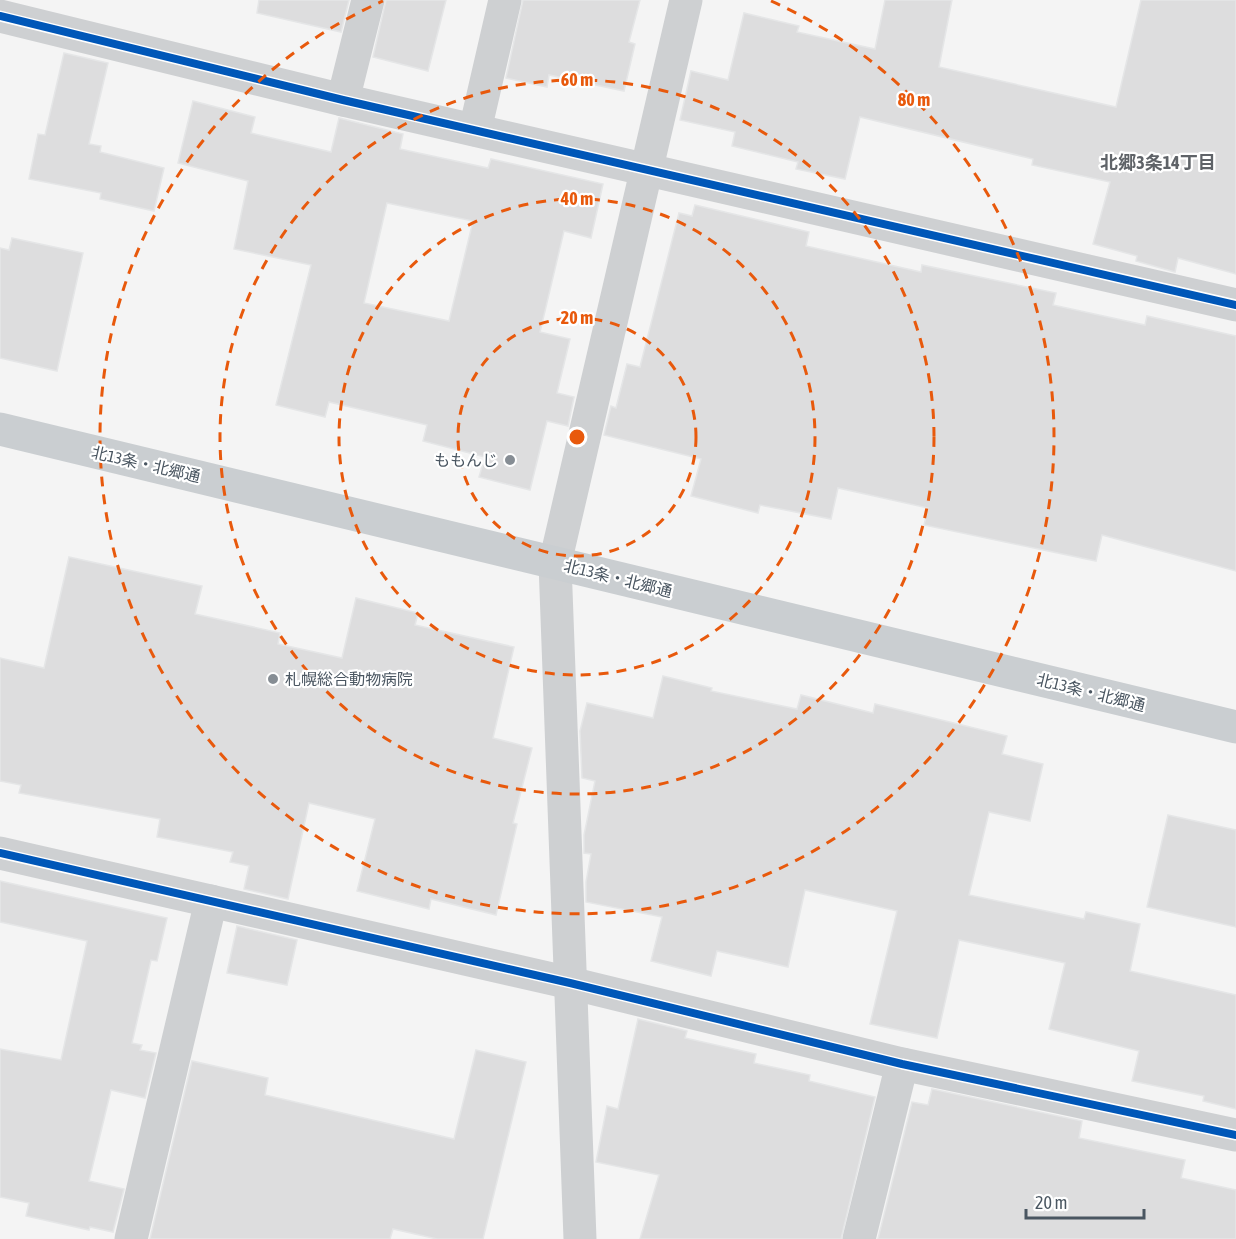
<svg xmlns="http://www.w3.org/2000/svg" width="1236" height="1239" viewBox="0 0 1236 1239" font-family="'Asap Condensed','Noto Sans JP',sans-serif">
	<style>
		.building { fill: #ddddde; stroke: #e5e6e7; stroke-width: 1.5; fill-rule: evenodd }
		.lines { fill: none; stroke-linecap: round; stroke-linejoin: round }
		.minor { stroke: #ced0d2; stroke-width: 33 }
		.major { stroke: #caced1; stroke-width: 33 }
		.cycleway-casing { stroke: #fff; stroke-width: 11 }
		.cycleway { stroke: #0057b8; stroke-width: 8 }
		.ring { fill: none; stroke: #e8590c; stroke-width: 3; stroke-dasharray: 10 8 }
		.poi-dot { fill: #868d94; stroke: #fff; stroke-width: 2 }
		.labels { text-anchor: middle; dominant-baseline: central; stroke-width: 4.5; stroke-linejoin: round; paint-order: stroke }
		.poi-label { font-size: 16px; fill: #4a5661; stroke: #fff; text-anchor: end }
		.street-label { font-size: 16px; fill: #4a5661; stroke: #fff }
		.neighbourhood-label { font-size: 18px; font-weight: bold; fill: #5f6368; stroke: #fff }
		.centre { fill: #e8590c; stroke: #fff; stroke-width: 3 }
		.ring-label { font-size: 18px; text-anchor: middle; font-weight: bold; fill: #e8590c; stroke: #fff; stroke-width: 4.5; stroke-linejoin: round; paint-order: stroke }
	</style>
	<rect width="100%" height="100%" fill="#f4f4f4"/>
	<g class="building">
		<path d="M259,0h90l-8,32 -84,-19z"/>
		<path d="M386,0h60l-18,71 -55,-14z"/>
		<path d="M523,0h117l-11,42 6,2 -11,47 -75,-16 -2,12 -41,-9z"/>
		<path d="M885,0h67l-13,67 177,40 25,-107h95v274l-58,-16 -3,14 -39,-11 1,-5 -44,-12 17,-62 -78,-17 1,-6 -173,-42 -15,62 -49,-10 2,-7 -66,-16 3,-14 -55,-12 11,-49 37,9 16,-67 55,13 -2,6 78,17z"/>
		<path d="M64,53l44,10 -19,81 12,2 -1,6 64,16 -10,43 -54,-12 1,-6 -72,-14 9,-45 7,1z"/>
		<path d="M193,101l62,16 -4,16 80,19 8,-34 64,16 -3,15 88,19 3,-9 112,25 -12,54 -27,-7 -24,101 30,7 -13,54 17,4 -6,29 -21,-5 -17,69 -51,-13 6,-20 -62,-16 4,-16 -98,-23 -4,15 -49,-12 35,-140 -77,-16 14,-68 -70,-18zM387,203l86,18 -24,100 -85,-18z"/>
		<path d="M695,205l114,27 -3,14 115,26 1,-7 134,28 -3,12 92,20 2,-9 89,20v235l-134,-36 -6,26 -172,-36 4,-17 -90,-20 -7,31 -71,-14 -2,8 -67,-17 10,-37 -97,-24 7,-29 5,2 11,-44 13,3 39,-154 13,3z"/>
		<path d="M12,238l71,15 -26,118 -57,-13v-110l9,2z"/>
		<path d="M69,557l133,29 -7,28 85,19 -2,11 64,14 14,-60 62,15 -3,12 99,22 -21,91 39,10 -19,75 4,1 -21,91 -65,-16 -2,10 -72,-18 18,-72 -66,-16 -21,96 -44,-10 5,-23 -19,-4 3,-10 -76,-15 3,-18 -141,-26 2,-8 -21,-4v-123l44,10z"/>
		<path d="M663,676l49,12 -1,3 86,18 4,-14 72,18 2,-9 46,11 86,21 -5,18 41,10 -13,57 -41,-9 -20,83 115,24 2,-7 54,12 -10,47 106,24v114l-33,-8 1,-5 -72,-15 7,-30 -90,-22 16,-66 -106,-23 -22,98 -67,-14 27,-113 -92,-21 -17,77 -71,-16 -6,25 -60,-15 11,-44 -76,-15v-20l5,-28 -7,-1v-18l11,-54 -13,-3 -2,-47 7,-28 66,15z"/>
		<path d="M1168,815l68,15v97l-89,-20z"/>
		<path d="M0,881l167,37 -10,43 -6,-1 -19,83 10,2 -2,5 16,3 -11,45 -34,-8 -22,91 35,8 -11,43 -23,-5 -1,3 -63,-14 3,-13 -29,-6v-148l61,11 26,-119 -87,-19z"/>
		<path d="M237,926l60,14 -10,45 -60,-12z"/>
		<path d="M638,1019l49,12 -2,7 71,16 -2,9 56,12 -1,6 66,16 -34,142h-201l19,-64 -63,-13 11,-56 11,3z"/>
		<path d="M476,1050l50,12 -43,177h-46l-44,-10 -3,10h-240l42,-178 76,17 -3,17 189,44z"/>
		<path d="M932,1089l150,32 -3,17 106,22 -4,18 55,12v49h-358l34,-137 16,3z"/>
	</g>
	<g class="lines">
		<g class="minor">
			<path d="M0,16l343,84 893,205"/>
			<path d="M343,100l25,-100"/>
			<path d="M475,130l30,-130"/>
			<path d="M0,853l570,130 332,81 334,71"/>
			<path d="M131,1239l80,-338"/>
			<path d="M580,1239l-25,-676 131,-563"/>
			<path d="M859,1239l43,-175"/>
		</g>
		<path class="major" d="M0,429l1236,298"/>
		<defs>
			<g id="cycleway">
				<path d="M0,16l343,84 893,205"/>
				<path d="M0,853l570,130 332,81 334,71"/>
			</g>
		</defs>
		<use href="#cycleway" class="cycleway-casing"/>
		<use href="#cycleway" class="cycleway"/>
	</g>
	<g class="ring">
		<circle cx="577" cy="437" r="119"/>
		<circle cx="577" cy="437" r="238"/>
		<circle cx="577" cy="437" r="357"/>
		<path d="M771 1A477 477 0 1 1 383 1"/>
	</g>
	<g class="poi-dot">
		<circle cx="510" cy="460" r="6"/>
		<circle cx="273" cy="679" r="6"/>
	</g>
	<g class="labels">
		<g class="poi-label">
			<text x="498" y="460">ももんじ</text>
			<text x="285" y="679" text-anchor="start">札幌総合動物病院</text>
		</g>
		<g class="street-label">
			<text transform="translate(146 464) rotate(13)">北13条・北郷通</text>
			<text transform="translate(618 578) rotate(14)">北13条・北郷通</text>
			<text transform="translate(1091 692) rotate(14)">北13条・北郷通</text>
		</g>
		<g class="neighbourhood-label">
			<text x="1158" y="162">北郷3条14丁目</text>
		</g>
	</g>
	<circle cx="577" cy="437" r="9" class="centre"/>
	<g class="ring-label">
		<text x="577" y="86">60 m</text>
		<text x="914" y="106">80 m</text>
		<text x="577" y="205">40 m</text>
		<text x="577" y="324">20 m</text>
	</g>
	<path d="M1026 1209v9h118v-9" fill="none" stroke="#4a5661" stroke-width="3"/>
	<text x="1035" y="1209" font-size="18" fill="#4a5661" stroke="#ffffff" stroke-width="4.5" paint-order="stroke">20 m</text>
</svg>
